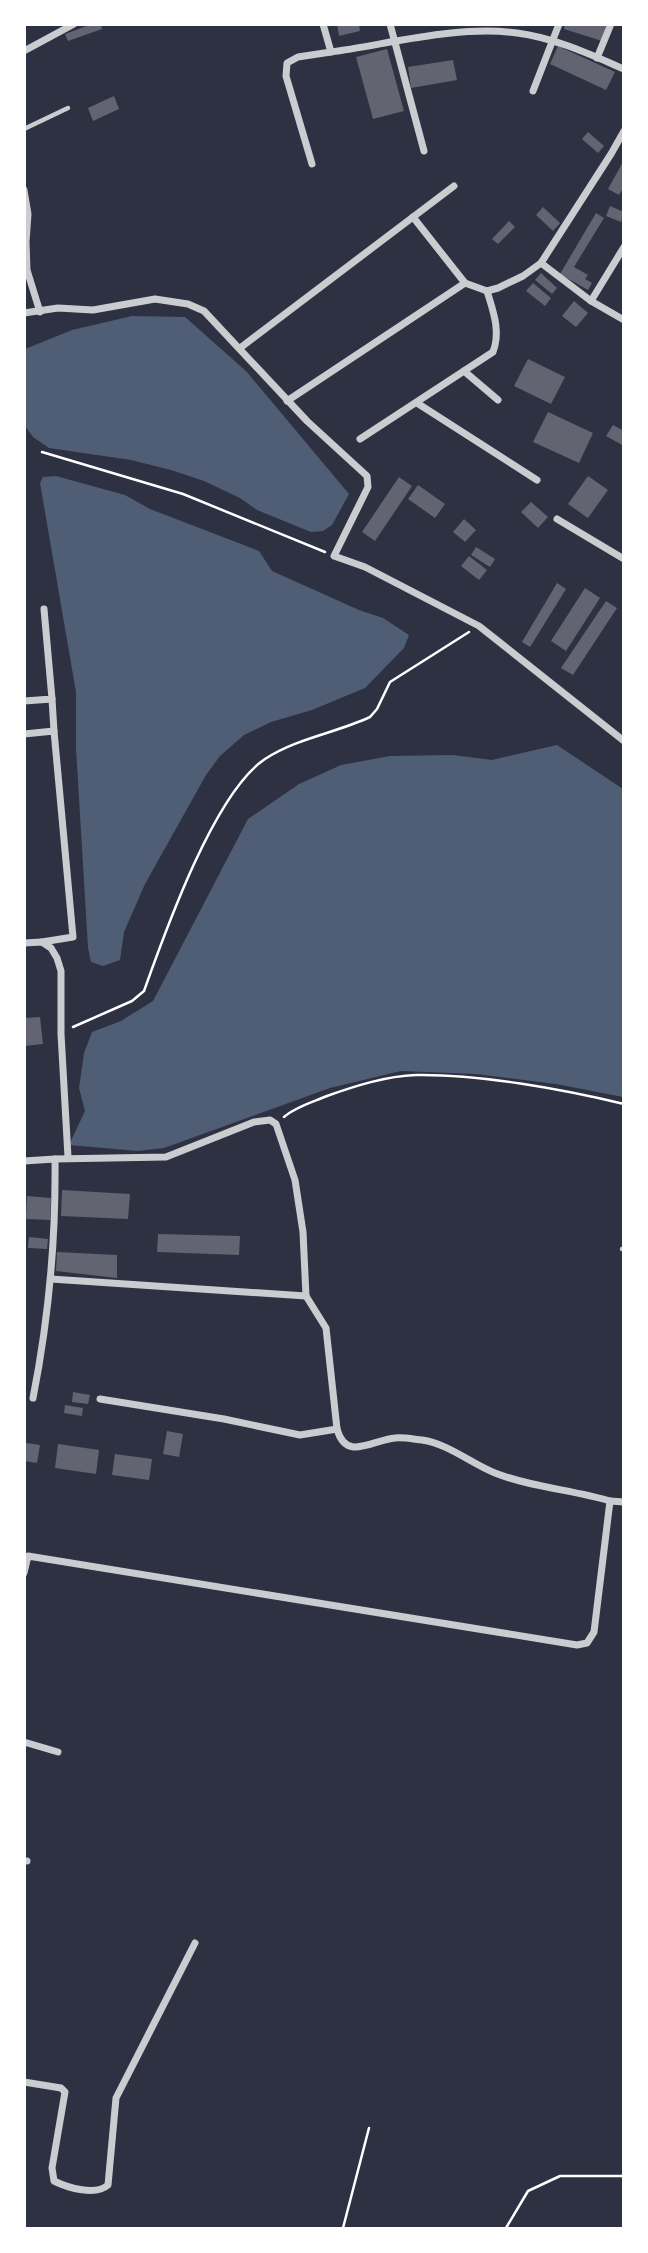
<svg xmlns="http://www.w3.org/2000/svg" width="648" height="2253" viewBox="0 0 648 2253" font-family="Georgia,serif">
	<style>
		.water { fill: #4f5d75 }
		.building { fill: #626471 }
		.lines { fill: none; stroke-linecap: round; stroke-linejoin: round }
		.path { stroke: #fff; stroke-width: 2.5 }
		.service { stroke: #caccd0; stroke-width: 4.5 }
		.minor { stroke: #caccd0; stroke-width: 7 }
	</style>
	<rect width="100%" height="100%" fill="#2d3142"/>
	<g class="water">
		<path d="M132,316l53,1 61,54 103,123 -17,31 -9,6 -12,1 -54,-22 -17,-12 -36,-17 -33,-11 -40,-10 -82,-12 -16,-11 -8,-11v-77l47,-19z"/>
		<path d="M56,476l69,19 25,14 109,42 13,20 87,39 24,8 26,17 -5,13 -39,40 -53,22 -41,12 -27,13 -24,21 -14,19 -61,109 -21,48 -4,28 -17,6 -12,-4 -3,-14 -12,-200v-56l-36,-209 3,-6z"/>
		<path d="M557,745l66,44v308l-67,-13 -80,-10 -75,-3 -71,17 -166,60 -26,3 -69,-6 16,-34 -6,-23 5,-35 8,-21 29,-11 32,-20 95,-182 51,-35 42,-19 49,-9 63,-1 39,5z"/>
	</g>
	<g class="building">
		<path d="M92,24h9l1,5 -34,12 -3,-7z"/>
		<path d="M337,24h22l1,7 -21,5z"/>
		<path d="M565,24h42l-5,17 -38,-12z"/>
		<path d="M558,46l57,26 -9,18 -56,-26z"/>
		<path d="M387,49l17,62 -31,8 -17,-62z"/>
		<path d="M453,60l4,20 -46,8 -3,-21z"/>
		<path d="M114,96l5,13 -26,12 -5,-13z"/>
		<path d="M588,132l16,14 -6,7 -16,-14z"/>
		<path d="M624,160v27l-5,8 -11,-6z"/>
		<path d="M610,206l14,6 -3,10 -15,-6z"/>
		<path d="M543,207l17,16 -7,8 -17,-16z"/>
		<path d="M596,213l8,5 -30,49 14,8 -3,4 7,4 -4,7 -28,-16z"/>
		<path d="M509,221l6,6 -17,17 -6,-5z"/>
		<path d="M541,273l16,15 -5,6 -17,-14z"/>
		<path d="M533,283l18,15 -6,8 -19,-15z"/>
		<path d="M574,301l14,12 -12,14 -14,-11z"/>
		<path d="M528,359l37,18 -14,27 -37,-18z"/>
		<path d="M548,412l45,21 -14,30 -46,-21z"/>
		<path d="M613,425l11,6v15l-18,-10z"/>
		<path d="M588,476l20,14 -20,28 -20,-14z"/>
		<path d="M399,477l13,9 -37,55 -13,-9z"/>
		<path d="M418,485l27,19 -10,14 -27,-19z"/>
		<path d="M531,502l17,15 -10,11 -17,-16z"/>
		<path d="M464,519l12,11 -11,12 -12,-10z"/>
		<path d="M476,547l19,12 -5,8 -19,-12z"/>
		<path d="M469,556l18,14 -8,10 -18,-14z"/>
		<path d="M557,583l9,6 -36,58 -8,-5z"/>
		<path d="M585,588l15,10 -34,53 -15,-10z"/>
		<path d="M606,601l11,7 -44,67 -12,-7z"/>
		<path d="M40,1017l3,27 -19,2v-28z"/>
		<path d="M62,1190l68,4 -2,25 -67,-3z"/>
		<path d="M27,1196l24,2 -1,22 -24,-1z"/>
		<path d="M158,1234l82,2 -1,19 -82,-3z"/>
		<path d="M29,1237l19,2 -1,10 -19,-1z"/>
		<path d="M57,1252l60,3v23l-61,-7z"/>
		<path d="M73,1392l17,3 -2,9 -16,-2z"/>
		<path d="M65,1405l18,3 -1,8 -18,-3z"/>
		<path d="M167,1431l16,3 -4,23 -16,-3z"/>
		<path d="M26,1443l14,2 -3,18 -13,-2z"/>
		<path d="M58,1444l41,6 -3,24 -41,-6z"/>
		<path d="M115,1454l37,5 -3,21 -37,-5z"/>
	</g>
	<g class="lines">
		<g class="path">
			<path d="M42,452l141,42 142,58"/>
			<path d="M73,1027l59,-26 12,-10c21,-59 70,-198 121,-232 32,-21 71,-26 105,-42l7,-8 13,-27 79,-50"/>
			<path d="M284,1117c11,-10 29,-15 43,-21 28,-10 59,-20 89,-21 63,-1 146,14 208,29"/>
			<path d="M343,2228l26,-100"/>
			<path d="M506,2228l22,-37 32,-15h64"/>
		</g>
		<g class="service">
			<path d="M24,129l44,-21"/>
			<path d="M622,1249h2"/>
		</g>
		<g class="minor">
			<path d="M323,24l8,28c58,-8 127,-27 186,-19 38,5 72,21 107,36"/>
			<path d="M390,24l34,127"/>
			<path d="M24,51l50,-27"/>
			<path d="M597,58l14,-34"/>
			<path d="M533,91l26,-67"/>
			<path d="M312,164l-26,-88 1,-13 11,-6 33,-5"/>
			<path d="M24,190l4,24 -2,28 1,28 13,42"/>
			<path d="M413,217l52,66 22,8 11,-3 25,-12 18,-13 70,-109 13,-23"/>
			<path d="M541,263l50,38 33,19"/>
			<path d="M591,301l33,-54"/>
			<path d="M24,313l34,-5 35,2 62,-11 33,5 16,7 103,110 60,55 1,11 -34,69 31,11 114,59 145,115"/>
			<path d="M240,348l214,-162"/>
			<path d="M464,371l34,29"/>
			<path d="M287,401l178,-118"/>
			<path d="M417,403l120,77"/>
			<path d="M360,439l133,-87c8,-21 0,-41 -6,-61"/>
			<path d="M557,519l67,40"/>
			<path d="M52,699l2,32"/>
			<path d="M24,701l28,-2 -8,-90"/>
			<path d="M24,734l30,-3 19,206 -31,5"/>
			<path d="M24,943l18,-1 9,6 6,10 4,13v63l7,123"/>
			<path d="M55,1159l111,-2 88,-35 16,-2 6,4 19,56 8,52 3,64 20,32 11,101c9,33 35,11 58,9 8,-1 18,1 27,2 27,4 48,23 73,33 35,14 78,17 115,28"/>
			<path d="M24,1161l31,-2c1,82 -6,158 -22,239"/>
			<path d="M51,1279l255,17"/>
			<path d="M100,1399l124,20 76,16 37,-6"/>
			<path d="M24,1573l4,-17 549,89 10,-2 7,-11 16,-131 14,1"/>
			<path d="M24,1742l34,10"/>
			<path d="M24,1861h3"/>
			<path d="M24,2082l37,6 4,4 -13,76 2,13c14,7 42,15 54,4l8,-87 79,-155"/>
		</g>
	</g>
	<rect width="648" height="2253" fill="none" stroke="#ffffff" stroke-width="52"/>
</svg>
